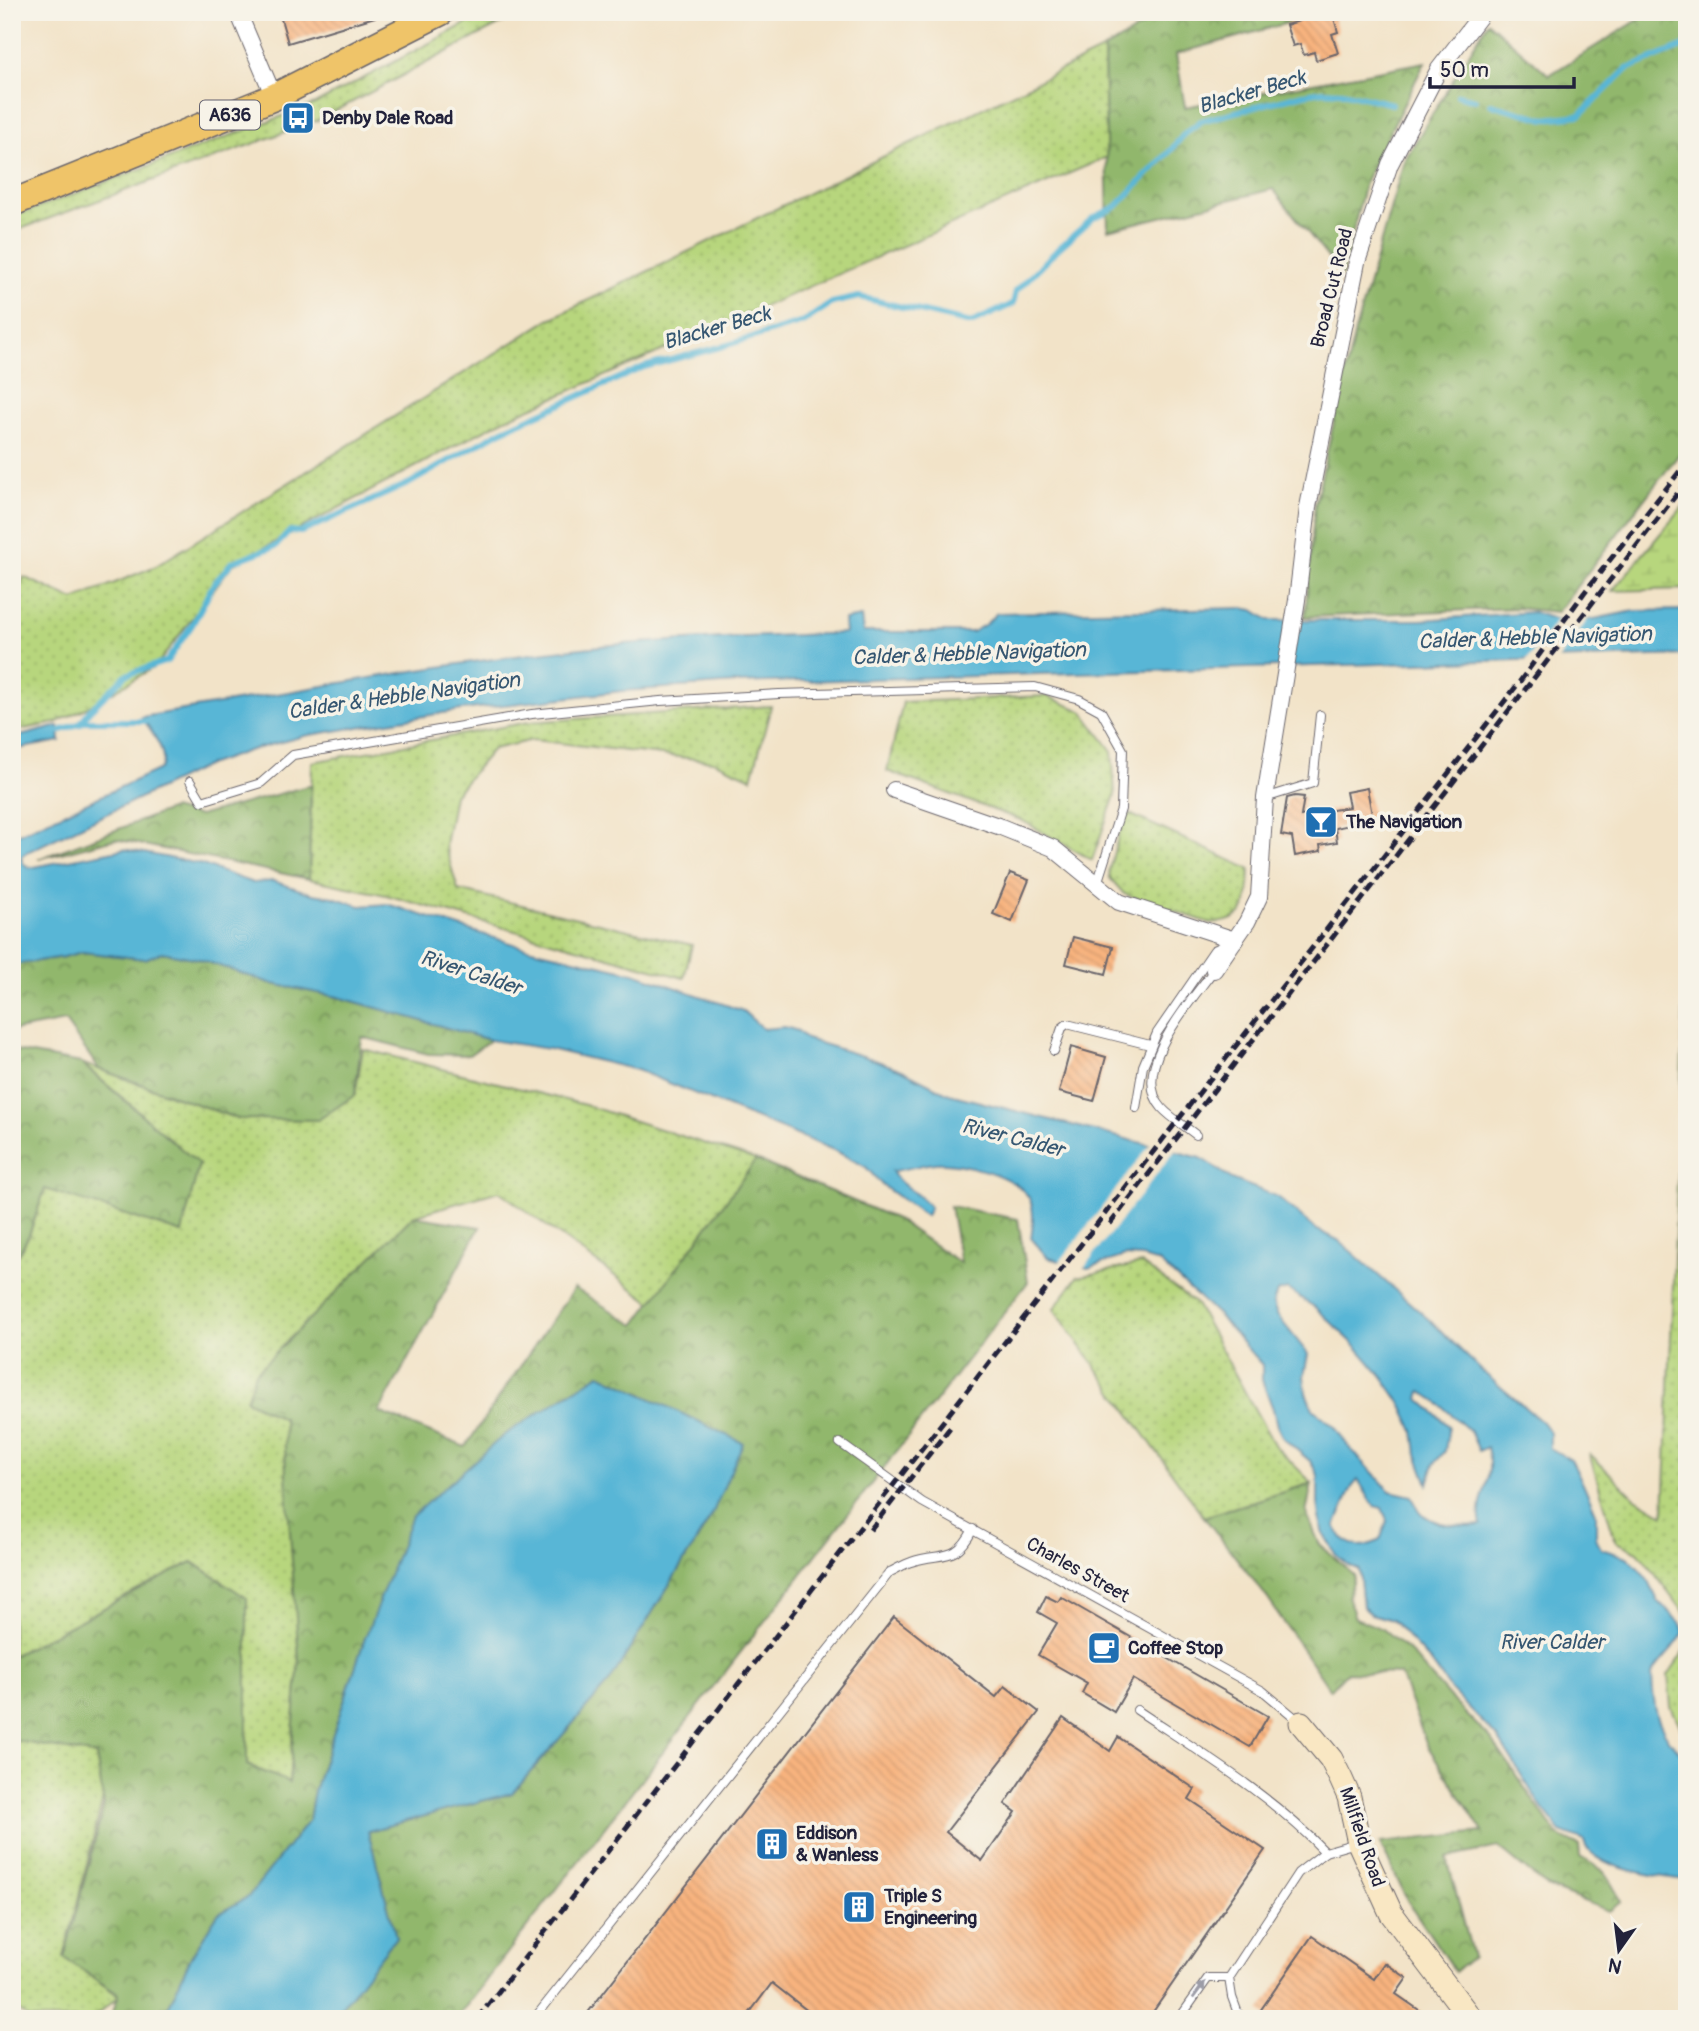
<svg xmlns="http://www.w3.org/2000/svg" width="1699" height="2031" viewBox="0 0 1699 2031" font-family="Pangolin,sans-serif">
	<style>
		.grass { fill: url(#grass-dots); stroke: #6c7c5c; stroke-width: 2 }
		.forest { fill: url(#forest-crowns); stroke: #5a6c54; stroke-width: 2 }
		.wetland { fill: url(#wetland-marsh); stroke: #6c7c5c; stroke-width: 2 }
		.water { fill: #58b6d6; stroke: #3d6c88; stroke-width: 2; fill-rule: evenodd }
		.pier { fill: #f2e3c8 }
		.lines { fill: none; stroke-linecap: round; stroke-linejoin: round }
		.stream { stroke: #58b6d6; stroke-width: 6 }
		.building { fill: url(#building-back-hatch) }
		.lane-casing { stroke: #6b666c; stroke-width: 10 }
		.street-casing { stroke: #6b666c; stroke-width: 18 }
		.secondary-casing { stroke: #6b666c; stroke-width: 25 }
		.primary-casing { stroke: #6b666c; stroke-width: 29 }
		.lane { stroke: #fff; stroke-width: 8 }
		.street { stroke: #fff; stroke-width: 16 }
		.secondary { stroke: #f9e7c3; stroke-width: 23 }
		.primary { stroke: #efc469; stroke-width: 26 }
		.rail { stroke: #22223b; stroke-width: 5; stroke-dasharray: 10 5; stroke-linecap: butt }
		.oneway { fill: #9c9ca7 }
		.labels { text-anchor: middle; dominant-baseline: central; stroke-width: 7; stroke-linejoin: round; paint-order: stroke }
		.shield { fill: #f7f3e8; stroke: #62616f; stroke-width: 2 }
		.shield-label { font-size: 18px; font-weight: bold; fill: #22223b }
		.poi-label { font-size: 19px; font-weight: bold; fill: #22223b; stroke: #f7f3e8; text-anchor: start }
		.street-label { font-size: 19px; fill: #22223b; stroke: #f7f3e8 }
		.water-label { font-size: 21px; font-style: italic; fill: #355671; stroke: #f7f3e8 }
	</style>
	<defs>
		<pattern id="grass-dots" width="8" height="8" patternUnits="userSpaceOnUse" patternTransform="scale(1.75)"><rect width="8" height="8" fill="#b7d67d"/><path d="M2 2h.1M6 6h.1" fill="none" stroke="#9db76d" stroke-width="1.8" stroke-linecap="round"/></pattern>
		<pattern id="forest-crowns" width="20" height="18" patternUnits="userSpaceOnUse" patternTransform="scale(1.75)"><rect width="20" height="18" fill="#91b76c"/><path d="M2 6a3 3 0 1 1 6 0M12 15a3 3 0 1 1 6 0" fill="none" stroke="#76945a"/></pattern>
		<pattern id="wetland-marsh" width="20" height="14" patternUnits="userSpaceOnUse" patternTransform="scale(1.75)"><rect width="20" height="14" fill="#b7d67d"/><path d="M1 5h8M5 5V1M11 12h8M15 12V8" fill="none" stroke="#9db76d"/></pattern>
		<pattern id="building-back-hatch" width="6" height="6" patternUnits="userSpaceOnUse" patternTransform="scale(1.75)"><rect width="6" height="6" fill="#f8b37e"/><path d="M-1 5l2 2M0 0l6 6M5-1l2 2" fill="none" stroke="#d49a6e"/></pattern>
	</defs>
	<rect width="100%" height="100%" fill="#f7f3e8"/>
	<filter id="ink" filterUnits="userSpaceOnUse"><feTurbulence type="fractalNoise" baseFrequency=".0143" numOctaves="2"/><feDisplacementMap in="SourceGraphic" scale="14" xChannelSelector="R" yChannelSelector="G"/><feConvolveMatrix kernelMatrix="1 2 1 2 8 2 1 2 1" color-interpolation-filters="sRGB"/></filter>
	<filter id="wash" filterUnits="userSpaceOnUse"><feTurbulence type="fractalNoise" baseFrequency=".00686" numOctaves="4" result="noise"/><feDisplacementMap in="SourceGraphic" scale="28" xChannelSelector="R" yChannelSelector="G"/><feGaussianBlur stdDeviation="1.57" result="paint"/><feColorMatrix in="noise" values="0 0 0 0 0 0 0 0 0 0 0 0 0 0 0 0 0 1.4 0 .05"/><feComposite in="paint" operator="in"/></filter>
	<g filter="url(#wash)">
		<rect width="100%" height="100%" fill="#f2e3c8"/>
		<g class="grass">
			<path d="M488,12h35l-205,108 -306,112v-15l303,-113z"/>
			<path d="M1104,49l3,108 -604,263 -271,145 -76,101 -68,41 -33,16 -43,8v-129l12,-25 50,23 82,-34 394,-247z"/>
			<path d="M1047,696l35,15 30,40 3,44 -23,65 -71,-40 -134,-49 16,-69z"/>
			<path d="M771,706l-19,72 -39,-17 -180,-21 -40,9 -39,46 -9,50 13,45 234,55 -8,33 -298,-83 -77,-16 3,-117 217,-40z"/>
			<path d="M1125,812l125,57c-2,32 0,54 -40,54l-86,-29 -14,-16 -1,-8z"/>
			<path d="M1686,952h1v664l-49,-64 -22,-10 -27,-89 45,44 30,18z"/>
			<path d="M363,1049l222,56 171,55 -104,143 -153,-112 -86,25 -167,184 38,19 15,242 -10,122 -42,-18 -1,-167 -53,-36 -181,94v-390l17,-31 16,-47 136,45 -39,-119 -61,-51 157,56 117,-24z"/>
			<path d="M1142,1264l54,40 79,142 37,37 -108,34 -150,-208 23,-32z"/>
			<path d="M1687,1647v93l-16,-33 -3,-32z"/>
			<path d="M12,1740l84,15 7,43 -39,159 55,39 -27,23h-63l-17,-14z"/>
		</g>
		<g class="forest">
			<path d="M1166,12h128l1,9 -119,33 9,53 240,-45 -59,117 -24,96 -69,-86 -165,41 -4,-181z"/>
			<path d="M1651,12h36v432l-130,168 -41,-4 -211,9 10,-113 40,-173 49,-170 84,-139 61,53z"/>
			<path d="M311,785l-2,94 -194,-40 -77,20 134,-50 27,7z"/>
			<path d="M82,952l63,7 17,-7 37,7 74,25 65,13 152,43 -21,15 -41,-1 -66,-17 -7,58 -37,25 -80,-1 -139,-50 -34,-48 -53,10v-66l52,-8z"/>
			<path d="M16,1051l65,12 118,101 -17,69 -137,-44 -16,46 -17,31v-207z"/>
			<path d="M756,1160l140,59 64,44 -10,-57 68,13 10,63 -572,737h-124l64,-82 -28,-106 144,-38 98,-112 101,-164 -346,121 -51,153 -5,29 -61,77 -30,17 -27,43 -28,62h-53l9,-24 -55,-37 40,-153 -8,-50 -84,-15v-84l180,-94 55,36v167l42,17 10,-121 -13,-186 -2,-56 -38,-19 9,-27 158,-157 67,11 -101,185 86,35 109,-159 61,37z"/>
			<path d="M1312,1483l-6,30 14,32 34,30 -6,22 7,21 28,11 25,21 43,49 41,41 65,95 22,11 1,11 24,14 18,31 -13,9 -62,-24 -49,-40 -51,11 26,99 -18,15 -48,-72 -27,-57 103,-11 -56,-87 -27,-71 -53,-2 -17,18 -64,-94 -62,-79z"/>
		</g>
		<path class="wetland" d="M1687,502v87l-75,2z"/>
		<g class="water">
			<path d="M1242,608l11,2 16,10h152l112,-8 21,7h40l40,-8 53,-1v45l-951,28 -114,8 -161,19 -157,26 -53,14 -43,15 -181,87 -6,5 2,6 6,5 95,-19 76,15 53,19 20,-2 40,13 20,3 27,9 27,-2 136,43 111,26 109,38 20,18 22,-2 13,4 8,8 63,19 33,12 47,24 252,64 31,21 46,18 37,32 23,11 97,85 48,47 59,50 8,11v15l21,12 12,23 13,30v25l5,11 26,8 11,11 11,14 9,19 23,23 3,8c-8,16 -22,26 -32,42 1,37 6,60 35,85v121c-25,-3 -97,-11 -102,-39l-24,-9 -19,-24 -44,-70 -47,-48 -20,-28 -39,-42 -21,-6 -8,-7 -4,-37 -11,-5 -12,-10 -14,-24 -4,-28v-28l-8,-14 -27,-23 -6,-12 -4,-17 -11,-29v-15l-43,-49 -60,-54 -17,-5 -17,-1 -37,12 -40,-10 -17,-20c2,-12 4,-27 -1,-38 -12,-25 -70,-39 -95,-37 -14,1 -28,7 -43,8 6,14 26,21 38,36l-4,9 -43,-30 -17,-19 -30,-16 -199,-81 -88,-21 -59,-9 -152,-43 -65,-13 -74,-25 -37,-7 -17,7 -63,-7 -18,5 -52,8v-128l148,-68c11,-14 -10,-39 -18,-52 153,-25 306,-56 460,-71 81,-8 162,-9 243,-13l-1,-13 17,-3 2,15h109l14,-8 11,-11zM1287,1289l29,19 41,39 24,28 21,30 12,26 3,23 11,30 6,-20 11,-13 4,-25 -30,-27 2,-8 15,10 34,30 9,20 8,-4c9,33 -13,54 -6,78 -18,2 -48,1 -61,-13 -4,-4 -6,-12 -8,-16l-22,-5 -42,-45 -13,-19 -22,-18 -7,-16 -2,-17 4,-22 -31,-39 -4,-12 4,-11zM1358,1480l16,26 8,2 5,13 -7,19c-20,11 -35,7 -45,-14l17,-39z"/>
			<path d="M59,726l1,15 -48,9v-12z"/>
			<path d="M600,1374l143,69 -32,74 -101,164 -98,112 -144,38 28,106 -64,82h-169l28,-62 27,-43 30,-17 61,-77 5,-29 51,-153 47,-122 92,-81z"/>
		</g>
		<g class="pier">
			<path d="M1560,615h31l-34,47 -32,1z"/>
			<path d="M1153,1141l25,6 -96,123 -24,-6z"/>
		</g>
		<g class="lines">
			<g class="stream">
				<path d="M1458,95l17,5"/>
				<path d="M1491,104l54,15 35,-4 47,-46 60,-24"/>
				<path d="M80,724l9,-13 37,-36 41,-14 25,-36 21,-40 19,-23 44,-16 14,-15 11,1 109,-49 91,-52 143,-64 80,-21 79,-24 29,-19 27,-6 112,26 42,-19 3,-13 43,-43 34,-30 23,-11 55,-57 14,-17 16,-12 103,-27 19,-3 19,1 50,12"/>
				<path d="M52,734l34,-13h65"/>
			</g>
		</g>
		<g id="blocks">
			<g class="building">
				<path d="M279,12h98l1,4 -90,27z"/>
				<path d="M1328,12h4l6,20 -6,2 6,19 -22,7 -2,-8 -10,3 -4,-11 -7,2 -7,-21z"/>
				<path d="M1367,788l6,32 -38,8 2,14 -17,3 1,6 -26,5 -3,-19 -11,-2 6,-37 8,-2 9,1 -3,19 48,-9 -3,-15z"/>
				<path d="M1010,873l19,7 -17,42 -19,-8z"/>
				<path d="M1073,937l40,10 -7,27 -40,-10z"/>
				<path d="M1071,1047l35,10 -12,44 -35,-9z"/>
				<path d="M1046,1596l12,6 3,-5 207,119 -18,31 -117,-68 -19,33 -32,-19 5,-10 -49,-28 19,-32 -19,-11z"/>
				<path d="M894,1617l102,80 9,-11 34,26 -93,120 36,29 34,-49 -11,-8 58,-86 47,33 8,-14 77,52 -6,10 76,51 -117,169h-330l-46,-36 -27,36h-162z"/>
				<path d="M1312,1936l62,43 11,-16 22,15 -11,16 36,25h-160l-12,-8z"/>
			</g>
		</g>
	</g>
	<g filter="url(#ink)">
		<use href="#blocks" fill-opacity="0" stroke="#6b666c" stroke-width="2"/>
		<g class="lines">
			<defs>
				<g id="lane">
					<path d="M190,781l12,20 59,-18 32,-28 239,-41 128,-13 119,-7 256,-7 44,12 22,12 22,39 -2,59 -24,75"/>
					<path d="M1265,798l48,-15 7,-68"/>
					<path d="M1054,1051l8,-23 5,-4 83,21"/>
					<path d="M1136,1108l7,-42 14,-33 57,-83 15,-7"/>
					<path d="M1196,1135c-11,-9 -25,-17 -34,-27 -34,-38 30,-108 52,-138"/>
					<path d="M840,1443l82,59 341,189 36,30"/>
					<path d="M1137,1710c64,43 134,85 188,142"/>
					<path d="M534,2019l356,-447c7,-3 14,-8 21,-10 30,-11 44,3 62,-33"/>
					<path d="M1179,2019l29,-41h21"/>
					<path d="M1240,2019l-8,-22 -3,-19 69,-105 27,-21 31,-9"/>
				</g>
				<g id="street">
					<path d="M238,12l36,85"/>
					<path d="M894,790l107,37 52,21 66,54 116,38"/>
					<path d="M1214,970l33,-48 12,-25 6,-99 32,-198 11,-93 49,-245 33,-98 49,-95 44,-57"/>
				</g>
				<path id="secondary" d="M1301,1723l30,36 10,20 8,18 10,46 32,70 80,106"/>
				<path id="primary" d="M12,203l262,-106 167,-85"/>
			</defs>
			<use href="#lane" class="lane-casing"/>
			<use href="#street" class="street-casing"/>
			<use href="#secondary" class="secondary-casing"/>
			<use href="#primary" class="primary-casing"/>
			<use href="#lane" class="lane"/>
			<use href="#street" class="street"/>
			<use href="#secondary" class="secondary"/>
			<use href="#primary" class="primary"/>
			<g class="rail">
				<path d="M1110,1224l577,-743"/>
				<path d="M870,1530l82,-105"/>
				<path d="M477,2019l1041,-1335 66,-91 103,-131"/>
			</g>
		</g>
		<defs><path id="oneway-solid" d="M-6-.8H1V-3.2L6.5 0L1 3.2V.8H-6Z" transform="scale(1.75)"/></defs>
		<use class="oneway" href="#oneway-solid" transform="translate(1199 1990) rotate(-54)"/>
	</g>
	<defs>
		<symbol id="bus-square" viewBox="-11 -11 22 22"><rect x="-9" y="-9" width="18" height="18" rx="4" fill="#1f6fb2" stroke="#f7f3e8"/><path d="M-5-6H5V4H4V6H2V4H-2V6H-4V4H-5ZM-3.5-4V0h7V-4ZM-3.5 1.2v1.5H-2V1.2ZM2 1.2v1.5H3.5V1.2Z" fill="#fff"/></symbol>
		<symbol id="bar-square" viewBox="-11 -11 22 22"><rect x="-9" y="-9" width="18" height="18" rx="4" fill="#1f6fb2" stroke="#f7f3e8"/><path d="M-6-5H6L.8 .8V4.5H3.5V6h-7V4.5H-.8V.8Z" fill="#fff"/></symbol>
		<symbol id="cafe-square" viewBox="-11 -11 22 22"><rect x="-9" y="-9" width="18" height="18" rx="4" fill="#1f6fb2" stroke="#f7f3e8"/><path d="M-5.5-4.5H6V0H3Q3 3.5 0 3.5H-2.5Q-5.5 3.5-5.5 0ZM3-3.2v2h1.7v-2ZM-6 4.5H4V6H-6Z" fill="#fff"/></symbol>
		<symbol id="building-square" viewBox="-11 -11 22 22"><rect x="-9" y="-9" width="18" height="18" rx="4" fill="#1f6fb2" stroke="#f7f3e8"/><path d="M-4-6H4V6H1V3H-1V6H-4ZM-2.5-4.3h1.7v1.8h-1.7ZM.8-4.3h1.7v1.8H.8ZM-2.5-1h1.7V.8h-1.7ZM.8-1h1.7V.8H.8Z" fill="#fff"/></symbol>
	</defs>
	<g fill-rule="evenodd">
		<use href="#bus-square" x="279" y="99" width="38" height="38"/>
		<use href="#bar-square" x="1302" y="803" width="38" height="38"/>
		<use href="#cafe-square" x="1085" y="1629" width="38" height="38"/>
		<use href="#building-square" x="753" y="1825" width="38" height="38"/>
		<use href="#building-square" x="840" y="1888" width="38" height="38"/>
	</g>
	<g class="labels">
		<rect class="shield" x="200" y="100.5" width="60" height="29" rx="5"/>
		<g class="shield-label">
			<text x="230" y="115">A636</text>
		</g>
		<g class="poi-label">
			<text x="322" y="118">Denby Dale Road</text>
			<text x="1346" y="822">The Navigation</text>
			<text x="1128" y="1648">Coffee Stop</text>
			<text x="796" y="1833">Eddison<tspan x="796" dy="22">&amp; Wanless</tspan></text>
			<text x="884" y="1896">Triple S<tspan x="884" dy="22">Engineering</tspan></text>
		</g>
		<g class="street-label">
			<text transform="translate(1332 288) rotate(-76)">Broad Cut Road</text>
			<text transform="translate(1078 1570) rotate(29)">Charles Street</text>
			<text transform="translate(1362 1837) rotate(71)">Millfield Road</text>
		</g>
		<g class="water-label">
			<text transform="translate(1252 92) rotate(-16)">Blacker Beck</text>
			<text transform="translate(717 328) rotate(-16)">Blacker Beck</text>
			<text transform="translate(1535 638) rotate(-2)">Calder &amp; Hebble Navigation</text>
			<text transform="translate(969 654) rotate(-2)">Calder &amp; Hebble Navigation</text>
			<text transform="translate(404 696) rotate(-8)">Calder &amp; Hebble Navigation</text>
			<text transform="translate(471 973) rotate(18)">River Calder</text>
			<text transform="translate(1013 1138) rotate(14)">River Calder</text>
			<text x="1552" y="1642">River Calder</text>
		</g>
	</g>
	<rect width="1699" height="2031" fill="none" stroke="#f7f3e8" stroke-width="42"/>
	<g transform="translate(1619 1950) rotate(194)" stroke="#f7f3e8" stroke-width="5" paint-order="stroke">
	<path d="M0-5L12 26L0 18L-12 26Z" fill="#22223b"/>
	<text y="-10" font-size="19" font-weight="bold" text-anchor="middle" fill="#22223b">N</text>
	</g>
	<path d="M1430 77v10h144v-10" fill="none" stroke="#22223b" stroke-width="3.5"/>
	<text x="1440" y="77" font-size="21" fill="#22223b" stroke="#f7f3e8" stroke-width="5" paint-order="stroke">50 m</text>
</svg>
